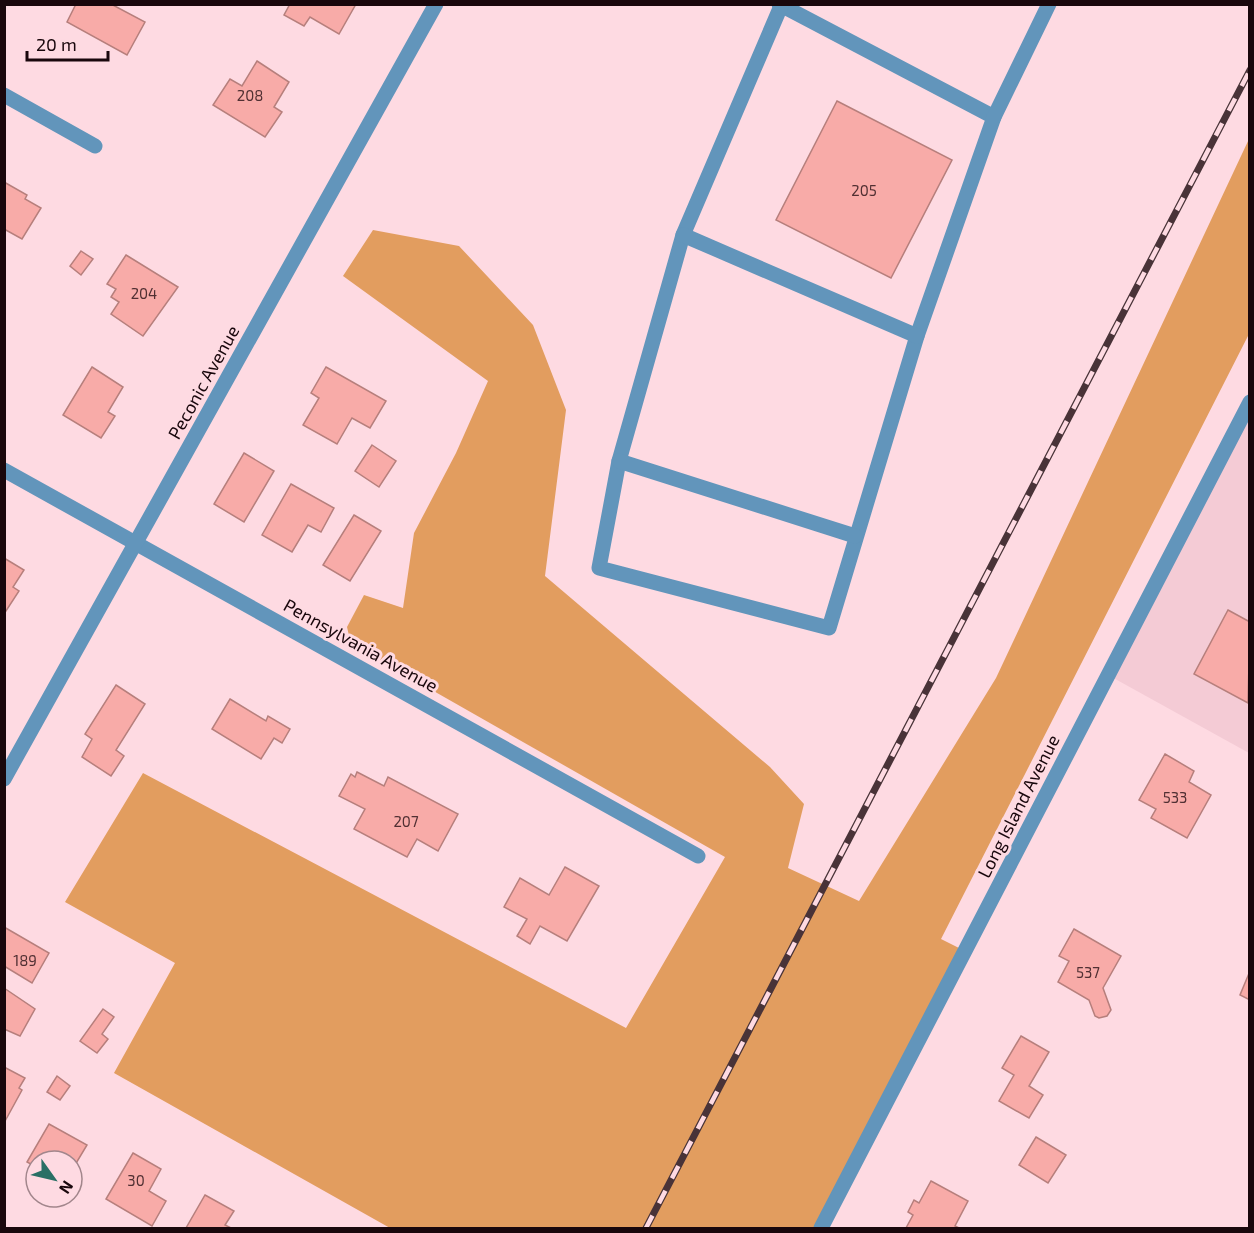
<svg xmlns="http://www.w3.org/2000/svg" width="1254" height="1233" viewBox="0 0 1254 1233" font-family="'Exo 2',sans-serif">
	<style>
		.built { fill: #f4cbd5 }
		.forest { fill: #e29d5f }
		.building { fill: #f8aba8; stroke: #b67f7c; stroke-width: 1.5 }
		.lines { fill: none; stroke-linecap: round; stroke-linejoin: round }
		.minor { stroke: #6295bb; stroke-width: 15 }
		.rail-casing { stroke: #493338; stroke-width: 7 }
		.rail { stroke: #fedae2; stroke-width: 4.5; stroke-dasharray: 14; stroke-linecap: butt }
		.labels { text-anchor: middle; dominant-baseline: central; stroke-width: 6; stroke-linejoin: round; paint-order: stroke }
		.number-label { font-size: 15px; fill: #513033 }
		.street-label { font-size: 18px; fill: #19070c; stroke: #fedae2 }
	</style>
	<rect width="100%" height="100%" fill="#fedae2"/>
	<path class="built" d="M1249,402v351l-141,-78z"/>
	<path class="forest" d="M1249,139v195l-308,605 24,12 -145,277h-430l-276,-155 61,-110 -110,-61 78,-129 483,255 99,-171 -374,-213 -4,-17 17,-32 39,13 11,-75 42,-80 32,-72 -145,-105 30,-46 86,16 74,79 33,85 -21,166 225,191 34,37 -16,64 71,33 137,-223z"/>
	<g class="building">
		<path d="M76,4h35l34,18 -18,33 -60,-33z"/>
		<path d="M290,4h66l-17,30 -29,-17 -6,9 -20,-11z"/>
		<path d="M257,61l32,21 -15,25 8,5 -17,25 -52,-32 17,-26 12,7z"/>
		<path d="M837,101l115,59 -61,118 -115,-58z"/>
		<path d="M4,182l23,13 -2,4 16,9 -19,31 -18,-10z"/>
		<path d="M81,251l12,8 -12,16 -11,-9z"/>
		<path d="M126,255l52,32 -35,49 -32,-22 8,-12 -8,-5 5,-8 -9,-5z"/>
		<path d="M92,367l31,20 -15,25 7,4 -14,22 -38,-23z"/>
		<path d="M326,367l60,34 -16,27 -18,-10 -15,26 -34,-19 16,-27 -8,-5z"/>
		<path d="M372,445l24,16 -17,26 -24,-16z"/>
		<path d="M244,453l30,18 -30,51 -30,-18z"/>
		<path d="M291,484l43,24 -13,24 -13,-7 -16,27 -30,-17z"/>
		<path d="M354,515l27,16 -31,50 -27,-16z"/>
		<path d="M4,558l20,12 -11,17 6,4 -15,23z"/>
		<path d="M1228,610l22,12 -2,81 -54,-29z"/>
		<path d="M116,685l29,19 -29,46 8,6 -13,20 -29,-19 10,-18 -7,-5z"/>
		<path d="M230,699l36,22 2,-5 22,13 -8,14 -8,-5 -13,21 -49,-30z"/>
		<path d="M1165,754l29,17 -5,11 22,13 -24,43 -36,-20 5,-9 -17,-9z"/>
		<path d="M357,772l27,14 4,-9 70,37 -20,37 -21,-12 -10,18 -53,-28 11,-20 -26,-13 12,-22 4,3z"/>
		<path d="M565,867l34,19 -32,55 -27,-15 -10,18 -13,-8 10,-17 -23,-12 16,-29 29,17z"/>
		<path d="M4,927l45,26 -17,30 -28,-17z"/>
		<path d="M1074,929l47,27 -18,32 8,22 -4,6 -8,2 -4,-2 -6,-16 -31,-18 11,-21 -10,-5z"/>
		<path d="M1250,971v29l-10,-5z"/>
		<path d="M4,988l31,21 -15,27 -16,-7z"/>
		<path d="M103,1009l11,8 -12,17 6,5 -11,14 -17,-12z"/>
		<path d="M1021,1036l28,16 -20,34 14,9 -14,23 -30,-17 15,-26 -12,-7z"/>
		<path d="M4,1067l21,11 -6,10 3,2 -18,33z"/>
		<path d="M57,1076l13,10 -10,14 -13,-8z"/>
		<path d="M49,1124l38,21 -15,25v-9h-36v6l-9,-5z"/>
		<path d="M1036,1137l30,18 -18,28 -29,-18z"/>
		<path d="M133,1153l28,16 -12,22 17,10 -14,25 -46,-27z"/>
		<path d="M931,1181l37,20 -13,25 4,2h-53l7,-13 -5,-3 6,-12 5,3z"/>
		<path d="M205,1195l29,16 -9,14 6,3h-45z"/>
	</g>
	<g class="lines">
		<g class="minor">
			<path d="M779,4l215,113"/>
			<path d="M781,6l-98,229 -64,226 -20,107 230,60 88,-292 77,-219 55,-113"/>
			<path d="M4,95l91,51"/>
			<path d="M683,235l234,101"/>
			<path d="M619,461l236,75"/>
			<path d="M4,470l694,386"/>
			<path d="M4,779l432,-775"/>
			<path d="M821,1228l429,-826"/>
		</g>
		<defs>
			<path id="rail" d="M646,1228l604,-1158"/>
		</defs>
		<use href="#rail" class="rail-casing"/>
		<use href="#rail" class="rail"/>
	</g>
	<g class="labels">
		<g class="number-label">
			<text x="250" y="95">208</text>
			<text x="864" y="190">205</text>
			<text x="144" y="293">204</text>
			<text x="1175" y="797">533</text>
			<text x="406" y="821">207</text>
			<text x="25" y="960">189</text>
			<text x="1088" y="972">537</text>
			<text x="136" y="1180">30</text>
		</g>
		<g class="street-label">
			<text transform="translate(203 382) rotate(-61)">Peconic Avenue</text>
			<text transform="translate(361 645) rotate(29)">Pennsylvania Avenue</text>
			<text transform="translate(1018 806) rotate(-63)">Long Island Avenue</text>
		</g>
	</g>
	<rect width="1254" height="1233" fill="none" stroke="#19070c" stroke-width="12"/>
	<g transform="translate(54 1179) rotate(124)"><circle r="28" fill="#fedae2" stroke="#a2868c" stroke-width="1.5"/>
	<path d="M0-4.5L10 22L0 15L-10 22Z" fill="#296f65"/>
	<text y="-9" font-size="16" font-weight="bold" text-anchor="middle" fill="#19070c">N</text>
	</g>
	<path d="M27 51v9h81v-9" fill="none" stroke="#19070c" stroke-width="3"/>
	<text x="36" y="51" font-size="18" fill="#19070c" stroke="#fedae2" stroke-width="4.5" paint-order="stroke">20 m</text>
</svg>
